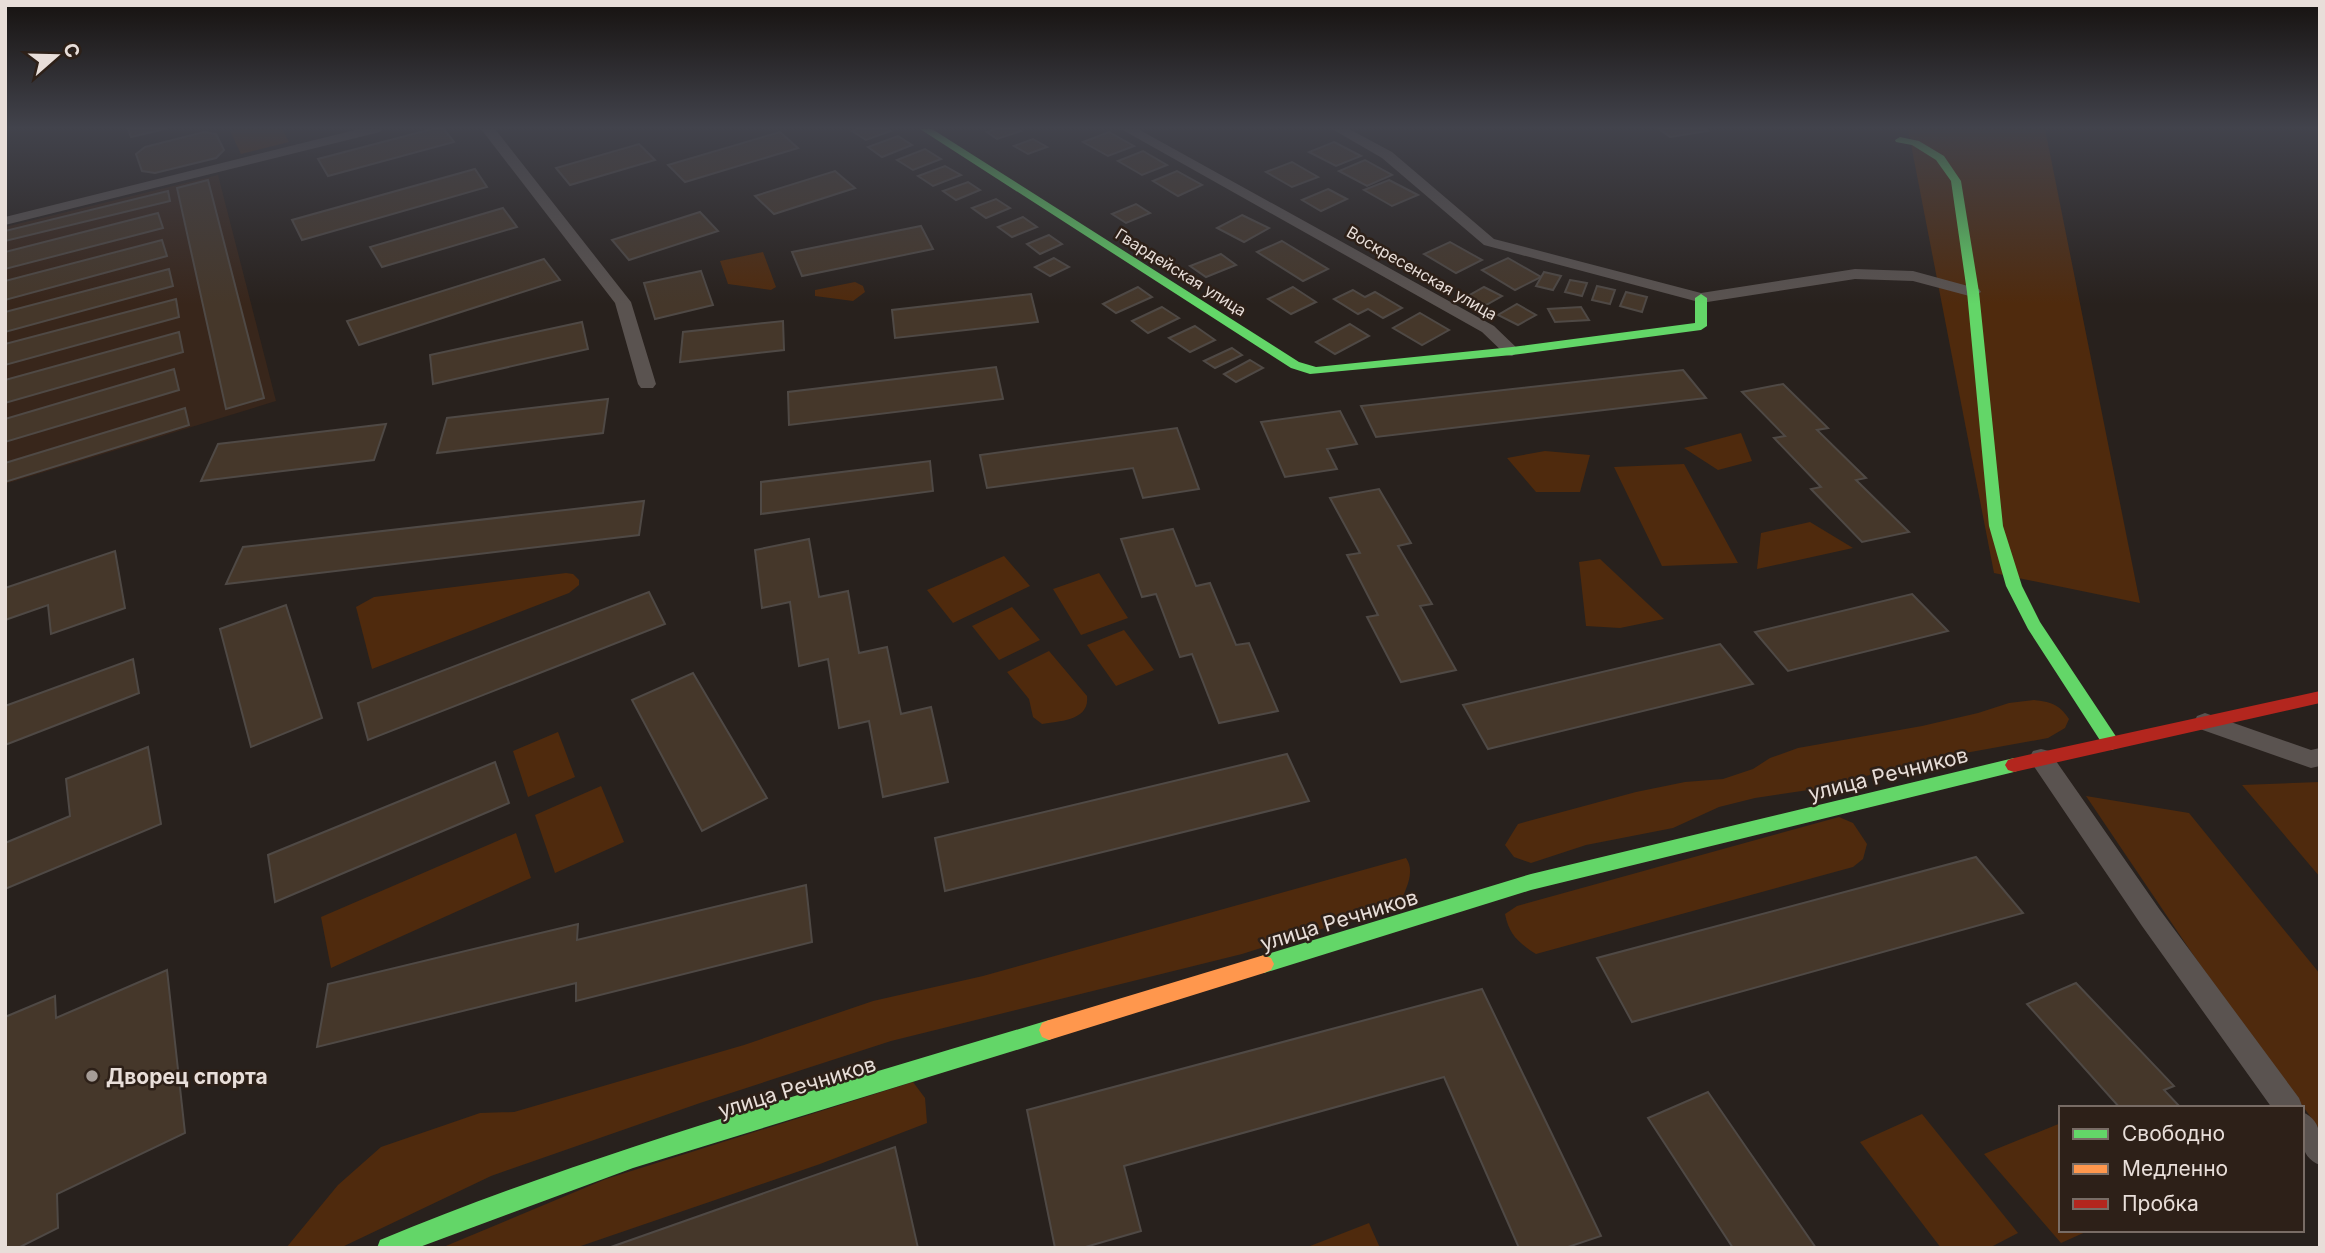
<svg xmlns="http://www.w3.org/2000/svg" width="2325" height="1253" viewBox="0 0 2325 1253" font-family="Inter,sans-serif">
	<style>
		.built { fill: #38261b }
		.green { fill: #4f2a0d }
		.building { fill: #45372a; stroke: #4f4945; stroke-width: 2 }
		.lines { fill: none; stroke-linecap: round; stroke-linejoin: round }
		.street { fill: #5a5350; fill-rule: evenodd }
		.fast { fill: #63d668; fill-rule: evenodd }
		.slow { fill: #ff974d; fill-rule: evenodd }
		.jam { fill: #b3261e; fill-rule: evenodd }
		.poi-dot { fill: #a59c97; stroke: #2d2018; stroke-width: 2.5 }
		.labels { text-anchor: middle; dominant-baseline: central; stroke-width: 5; stroke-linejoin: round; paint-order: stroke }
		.far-street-label { font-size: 16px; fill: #e8ded9; stroke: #2d2018 }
		.near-street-label { font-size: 21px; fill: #e8ded9; stroke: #2d2018 }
		.near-poi-label { font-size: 21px; font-weight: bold; fill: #e8ded9; stroke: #2d2018; text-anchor: start }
	</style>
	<rect width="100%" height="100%" fill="#28211d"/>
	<path class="built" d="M218,175l58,226 -271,83v-257z"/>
	<g class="green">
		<path d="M240,129h42l7,13 -48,12 -11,-23z"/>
		<path d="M1908,129h137l95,474 -146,-30z"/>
		<path d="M763,252l13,35 -5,3 -43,-6 -8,-23z"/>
		<path d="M855,282l8,4 2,6 -12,9 -38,-5v-6z"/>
		<path d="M1741,433l11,28 -34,9 -34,-22z"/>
		<path d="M1545,451l45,4 -10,37h-44l-29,-34z"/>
		<path d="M1684,464l54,99 -76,3 -48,-99z"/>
		<path d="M1810,522l43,26 -96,21 4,-36z"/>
		<path d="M1004,556l26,30 -77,37 -26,-33z"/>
		<path d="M1600,559l64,60 -44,9 -34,-2 -7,-64z"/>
		<path d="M566,573l7,1 6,6v5l-10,8 -197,76 -16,-62 18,-10z"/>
		<path d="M1099,573l29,45 -47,17 -28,-46z"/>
		<path d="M1012,607l28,33 -41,20 -27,-34z"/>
		<path d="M1124,630l30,40 -38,16 -29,-41z"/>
		<path d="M1049,651l38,45c3,25 -28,25 -45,28l-9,-7 -4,-18 -22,-27z"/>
		<path d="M2034,700c17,2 25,4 35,19l-4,9 -17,10 -127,23 -99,27 -67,10 -36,9 -46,21 -87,17 -55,18 -17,-6 -9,-12 13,-21 118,-32 49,-10 38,-3 30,-10 17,-11 28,-10 124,-22 56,-13 31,-10z"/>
		<path d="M558,732l17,45 -47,20 -15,-46z"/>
		<path d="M2320,782v95l-78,-92z"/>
		<path d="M601,786l23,56 -69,31 -20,-58z"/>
		<path d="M2086,796l103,17 131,161v156l-124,-171z"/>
		<path d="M1839,817l14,6 14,21 -4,15 -10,8 -317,87c-17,-11 -27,-19 -31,-40l12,-8z"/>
		<path d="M516,833l15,45 -200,90 -10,-51z"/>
		<path d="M1406,858c10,14 -1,32 -6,46l-158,50 -351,87 -191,62 -209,73 -151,72h-54l52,-63 43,-38 99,-34 34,-1 230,-67 129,-44 110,-25z"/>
		<path d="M913,1082l12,16 2,25 -107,41 -245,84h-134l165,-69z"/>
		<path d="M1922,1114l96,119 -29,15h-48l-81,-106z"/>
		<path d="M2061,1123v107h29l-29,13 -77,-89z"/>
		<path d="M1369,1223l11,25h-75z"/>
	</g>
	<g class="building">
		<path d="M128,129h37l-34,8z"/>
		<path d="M432,129h12l10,13 -126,34 -10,-17z"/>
		<path d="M857,129h31l3,2 -25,9 -14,-9z"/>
		<path d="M995,129h23l3,2 -24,8 -10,-7z"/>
		<path d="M1659,129h46l3,2 -38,6z"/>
		<path d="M204,132l12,2 8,16 -8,8 -61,15 -13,-2 -6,-17 9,-7z"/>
		<path d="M780,132l18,16 -113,34 -17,-17z"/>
		<path d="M1109,132l25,14 -26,10 -25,-14z"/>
		<path d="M898,136l14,9 -30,12 -14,-10z"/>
		<path d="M1033,139l14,8 -19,7 -14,-8z"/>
		<path d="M1334,142l27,14 -25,10 -27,-14z"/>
		<path d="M639,144l16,16 -85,25 -14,-17z"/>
		<path d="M925,149l16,10 -28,11 -16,-10z"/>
		<path d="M1143,151l24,14 -25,10 -24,-14z"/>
		<path d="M1365,160l27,15 -25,11 -28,-15z"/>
		<path d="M1292,162l26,15 -26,10 -26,-15z"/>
		<path d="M945,166l16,9 -28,11 -15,-10z"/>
		<path d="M475,169l12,18 -185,53 -10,-20z"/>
		<path d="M835,171l20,17 -81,26 -19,-18z"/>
		<path d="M1177,171l25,14 -24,11 -25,-15z"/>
		<path d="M208,180l56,218 -38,11 -49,-221z"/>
		<path d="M1389,180l29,15 -26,11 -28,-16z"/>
		<path d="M968,182l12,8 -24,10 -13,-9z"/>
		<path d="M1328,189l19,10 -26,12 -19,-11z"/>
		<path d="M168,191l2,10 -165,40v-10z"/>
		<path d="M996,199l14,9 -24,10 -14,-10z"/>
		<path d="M1136,204l14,9 -24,10 -14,-9z"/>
		<path d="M503,208l14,19 -135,40 -12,-20z"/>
		<path d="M700,212l18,19 -89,29 -17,-20z"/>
		<path d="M158,213l5,15 -158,41v-17z"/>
		<path d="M1242,215l27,13 -25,14 -27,-14z"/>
		<path d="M1023,217l14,10 -25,10 -14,-10z"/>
		<path d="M921,226l12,23 -131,27 -10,-24z"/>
		<path d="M1049,235l13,9 -22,10 -13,-10z"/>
		<path d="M162,240l5,16 -162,44v-19z"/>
		<path d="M1282,241l46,28 -25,12 -46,-29z"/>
		<path d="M1450,242l32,18 -26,13 -32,-19z"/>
		<path d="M1221,254l15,11 -30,12 -16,-11z"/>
		<path d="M1054,258l15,9 -19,9 -15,-9z"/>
		<path d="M1508,258l33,19 -26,13 -33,-20z"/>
		<path d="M544,259l16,21 -201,65 -12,-24z"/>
		<path d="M169,269l4,17 -168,46v-20z"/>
		<path d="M701,271l12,34 -58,14 -11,-36z"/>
		<path d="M1544,272l17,4 -8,14 -17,-4z"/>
		<path d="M1570,280l17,3 -5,13 -17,-4z"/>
		<path d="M1597,286l18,4 -5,14 -18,-4z"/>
		<path d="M1138,287l14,10 -36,16 -13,-9z"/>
		<path d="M1293,287l23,15 -25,12 -23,-15z"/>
		<path d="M1484,287l18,9 -16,9 -18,-9z"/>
		<path d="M1353,290l12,7 10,-5 27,16 -19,10 -15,-9 -10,5 -24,-15z"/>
		<path d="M1626,292l21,5 -5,15 -22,-6z"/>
		<path d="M1031,294l7,28 -143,16 -3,-28z"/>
		<path d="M176,299l3,18 -174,48v-21z"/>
		<path d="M1517,304l19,11 -18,10 -20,-10z"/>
		<path d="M1162,307l17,11 -31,15 -16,-12z"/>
		<path d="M1581,307l8,13 -34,2 -7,-13z"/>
		<path d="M1420,313l29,17 -27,15 -29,-17z"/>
		<path d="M783,321l1,29 -104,12 3,-30z"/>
		<path d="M582,322l6,27 -155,35 -3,-29z"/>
		<path d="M1350,324l19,12 -34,18 -19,-12z"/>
		<path d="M1195,326l20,14 -25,12 -21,-14z"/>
		<path d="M179,332l4,20 -178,51v-23z"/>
		<path d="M1232,348l10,7 -27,13 -11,-7z"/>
		<path d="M1250,360l13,8 -27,14 -12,-8z"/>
		<path d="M996,367l7,32 -214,26 -1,-33z"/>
		<path d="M174,369l5,21 -174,52v-23z"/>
		<path d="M1683,370l23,28 -330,39 -15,-31z"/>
		<path d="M1783,384l45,44 -11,2 49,48 -10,2 53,52 -47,10 -51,-53 10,-2 -47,-49 11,-2 -43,-44z"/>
		<path d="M608,399l-5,34 -166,20 10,-35z"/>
		<path d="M185,408l4,17 -184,57v-19z"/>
		<path d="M1340,411l17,33 -30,5 10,20 -52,8 -24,-55z"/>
		<path d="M386,424l-12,36 -173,21 17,-37z"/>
		<path d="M1177,428l22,61 -56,9 -10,-30 -146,20 -7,-33z"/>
		<path d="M930,461l3,30 -172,23v-32z"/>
		<path d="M1379,489l32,54 -13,3 34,58 -12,2 36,64 -55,12 -34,-65 11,-2 -31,-60 13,-2 -30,-55z"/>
		<path d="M644,501l-5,34 -413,49 17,-37z"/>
		<path d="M1173,529l23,57 14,-3 26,62 13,-2 29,68 -59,12 -27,-69 -12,3 -24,-63 -14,3 -21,-58z"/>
		<path d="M809,539l10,58 29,-6 11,62 28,-6 14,67 30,-7 17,75 -65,15 -14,-76 -30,7 -11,-69 -29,7 -9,-64 -28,6 -7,-58z"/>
		<path d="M115,551l10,57 -74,26 -3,-29 -43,15v-32z"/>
		<path d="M649,592l16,32 -297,116 -10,-37z"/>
		<path d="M1912,594l36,37 -160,40 -33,-39z"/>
		<path d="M286,605l36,113 -71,29 -31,-118z"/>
		<path d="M1720,644l33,40 -265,65 -25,-44z"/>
		<path d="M133,659l6,34 -134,52v-39z"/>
		<path d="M693,673l74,125 -65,33 -70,-131z"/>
		<path d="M148,747l13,77 -156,65v-46l65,-27 -4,-37z"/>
		<path d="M1287,754l22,47 -364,90 -10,-53z"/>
		<path d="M495,762l14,41 -234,99 -7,-47z"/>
		<path d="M1976,857l47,56 -391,109 -35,-64z"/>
		<path d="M806,885l6,57 -236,59v-18l-259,64 11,-63 250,-60 -1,16z"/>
		<path d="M167,970l18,163 -128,61 1,34 -40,20h-13v-231l50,-21 1,22z"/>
		<path d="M2076,983l98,103 -10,4 17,18h-61l-93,-104z"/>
		<path d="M1482,989l119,247 -36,12h-46l-75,-171 -320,89 17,65 -59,17h-27l-28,-138z"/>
		<path d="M1708,1092l40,58 68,98h-83l-85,-130z"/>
		<path d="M895,1147l23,101h-310z"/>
	</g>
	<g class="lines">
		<g class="street">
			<path d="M359,129h23l-2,3 -375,93v-8z"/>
			<path d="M481,129h14l136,173 25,82 -3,4h-12l-3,-4 -23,-81z"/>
			<path d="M1121,129h17l356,197 26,25 -8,5 -6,-1 -24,-23z"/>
			<path d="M1332,129h17l43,23 102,87 207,54 154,-24 58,2 66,18 2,3 -8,5 -60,-16 -58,-2 -154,24 -6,-2 -211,-56 -102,-87z"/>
			<path d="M2205,713l106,37 9,-2v18l-9,2 -114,-40 -3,-6 3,-6z"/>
			<path d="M2041,749l8,2 111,159 139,188 4,10 -1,2v-2h-30l-130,-182 -109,-161 -4,-7 4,-7z"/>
			<path d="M2302,1112c23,9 18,32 18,53 -23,-9 -18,-32 -18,-53z"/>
		</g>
		<g class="fast">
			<path d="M920,129h12l367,233 17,5 196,-20 183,-24v-25l6,-4 6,4v28l-6,4 -189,25 -202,19 -19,-6z"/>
			<path d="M1900,137l19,4 25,15 17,25 18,111 24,234 19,60 18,36 77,116 3,5 -3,5 -6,2 -6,-2 -77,-119 -22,-43 -17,-60 -22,-234 -16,-111 -15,-21 -24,-15 -16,-3 -1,-2z"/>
			<path d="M2014,758l6,2 3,5 -3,5 -6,2 -483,118 -267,83 -7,-3 -3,-6 3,-6 7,-3 267,-81z"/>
			<path d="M1049,1020l7,3 3,7 -3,7 -7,3 -416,128 -216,80h-40l3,-8c217,-90 444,-152 669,-220z"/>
		</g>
		<path class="slow" d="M1264,955l7,3 3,6 -3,6 -7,3 -215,67 -7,-3 -3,-7 3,-7 7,-3z"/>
		<path class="jam" d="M2320,691v12l-306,69 -6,-2 -3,-5 3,-5 6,-2z"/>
	</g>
	<linearGradient id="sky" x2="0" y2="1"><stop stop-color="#161210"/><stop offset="0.42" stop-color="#42434c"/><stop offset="1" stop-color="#42434c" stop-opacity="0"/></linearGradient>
	<rect width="2325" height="304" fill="url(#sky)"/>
	<circle class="poi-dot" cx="92" cy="1076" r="7"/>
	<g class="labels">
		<g class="far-street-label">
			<text transform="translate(1181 272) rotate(32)">Гвардейская улица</text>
			<text transform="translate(1422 273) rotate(30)">Воскресенская улица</text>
		</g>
		<g class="near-street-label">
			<text transform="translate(1888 774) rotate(-14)">улица Речников</text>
			<text transform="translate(1339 920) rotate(-17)">улица Речников</text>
			<text transform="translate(797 1087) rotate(-17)">улица Речников</text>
		</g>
		<g class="near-poi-label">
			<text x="106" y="1076">Дворец спорта</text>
		</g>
	</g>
	<rect width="2325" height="1253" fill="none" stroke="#e8ded9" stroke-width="14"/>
	<rect x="2059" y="1106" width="245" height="126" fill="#2d2018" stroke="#786c65" stroke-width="2"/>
	<rect x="2073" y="1129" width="35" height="10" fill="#63d668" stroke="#786c65" stroke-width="2"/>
	<text x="2122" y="1141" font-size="21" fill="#e8ded9">Свободно</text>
	<rect x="2073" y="1164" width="35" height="10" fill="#ff974d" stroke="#786c65" stroke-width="2"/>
	<text x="2122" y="1176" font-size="21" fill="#e8ded9">Медленно</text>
	<rect x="2073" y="1199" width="35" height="10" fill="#b3261e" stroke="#786c65" stroke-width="2"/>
	<text x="2122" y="1211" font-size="21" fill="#e8ded9">Пробка</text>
	<g transform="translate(56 56) rotate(70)" stroke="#2d2018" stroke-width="5" paint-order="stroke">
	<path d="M0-5L12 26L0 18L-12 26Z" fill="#e8ded9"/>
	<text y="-10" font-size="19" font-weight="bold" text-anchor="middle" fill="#e8ded9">С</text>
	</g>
</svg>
